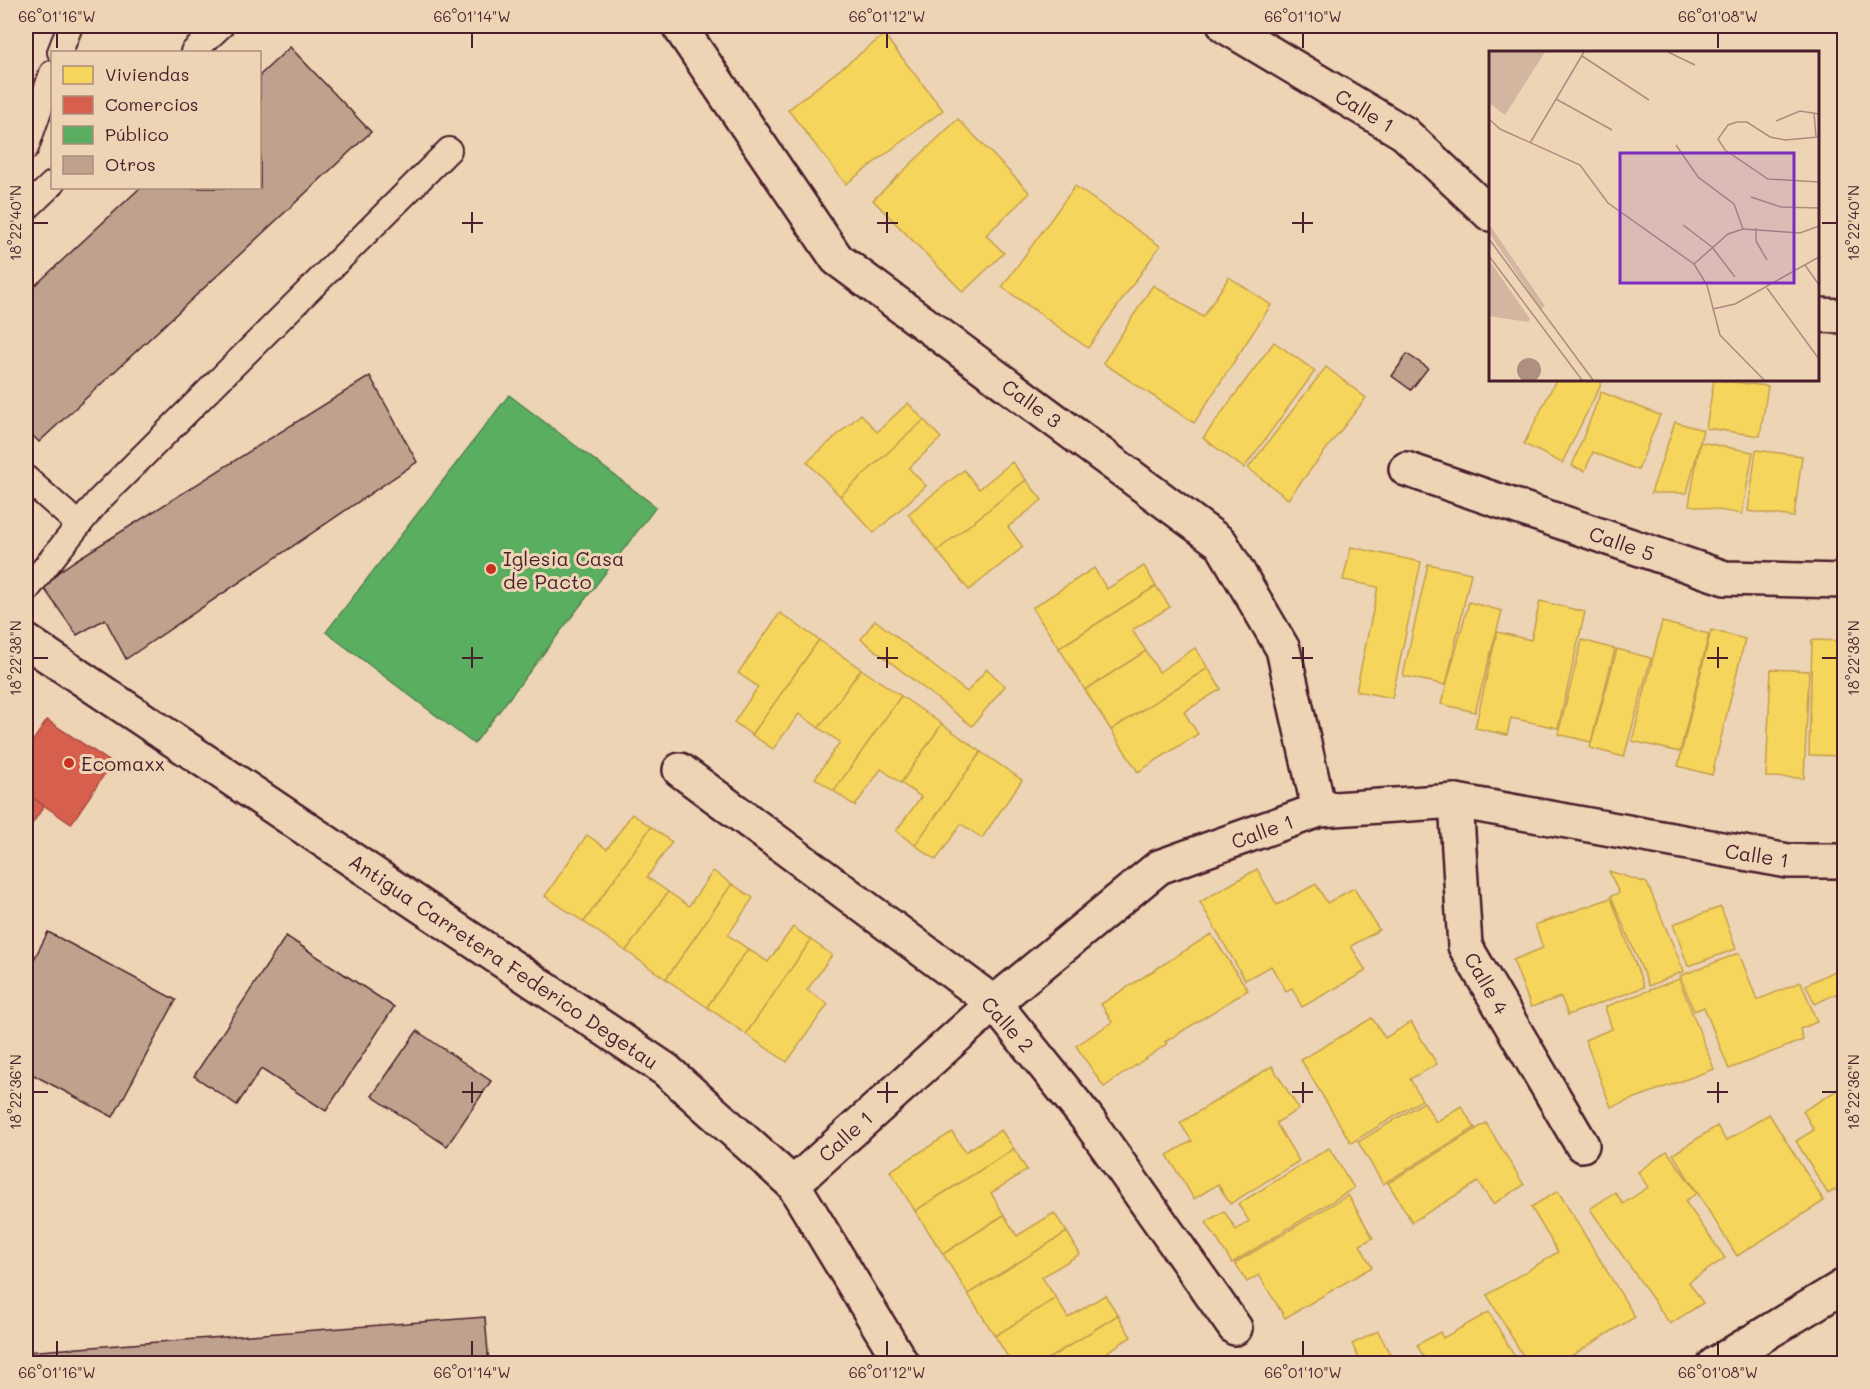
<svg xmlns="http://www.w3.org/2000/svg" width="1870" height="1389" viewBox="0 0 1870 1389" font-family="Mali,sans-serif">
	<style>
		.homes { fill: #f6d55c; stroke: #c29e4d; stroke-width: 1.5 }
		.shops { fill: #d6604d; stroke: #ac4c43; stroke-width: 1.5 }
		.public { fill: #5aae61; stroke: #558351; stroke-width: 1.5 }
		.building { fill: #bfa28e; stroke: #4a1f2b; stroke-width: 1.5 }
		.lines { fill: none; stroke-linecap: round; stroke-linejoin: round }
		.service-casing { stroke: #4a1f2b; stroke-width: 28 }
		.minor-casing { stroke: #4a1f2b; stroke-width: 38 }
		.tertiary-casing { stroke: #4a1f2b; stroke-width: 38 }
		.service { stroke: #edd4b5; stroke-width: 24 }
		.minor { stroke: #edd4b5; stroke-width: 33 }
		.tertiary { stroke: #edd4b5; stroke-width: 33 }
		.ticks { fill: none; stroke: #4a1f2b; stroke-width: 2 }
		.poi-dot { fill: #c8321e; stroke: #edd4b5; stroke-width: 2 }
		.labels { text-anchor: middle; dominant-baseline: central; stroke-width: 6; stroke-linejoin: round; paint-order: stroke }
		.street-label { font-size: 20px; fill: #4a1f2b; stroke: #edd4b5 }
		.poi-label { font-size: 20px; fill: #4a1f2b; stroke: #edd4b5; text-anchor: start }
		.inset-road { fill: none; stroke: #ac8c7e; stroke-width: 1.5 }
		.view { fill: #7b2cbf; fill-opacity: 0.15; stroke: #7b2cbf; stroke-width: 3 }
		.inset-edge { fill: none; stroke: #4a1f2b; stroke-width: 3 }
		.neatline { fill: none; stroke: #4a1f2b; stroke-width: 2 }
		.ticks-label { font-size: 15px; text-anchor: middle; fill: #4a1f2b }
	</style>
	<rect width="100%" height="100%" fill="#edd4b5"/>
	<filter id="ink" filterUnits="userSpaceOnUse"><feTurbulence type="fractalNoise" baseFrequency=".0167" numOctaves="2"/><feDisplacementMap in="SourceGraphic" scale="12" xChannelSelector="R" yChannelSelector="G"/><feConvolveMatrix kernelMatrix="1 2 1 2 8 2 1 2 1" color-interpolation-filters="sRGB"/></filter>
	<g filter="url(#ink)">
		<g class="homes">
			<path d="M884,35l59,75 -97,74 -58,-74z"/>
			<path d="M958,119l72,74 -44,42 18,18 -41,39 -90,-92z"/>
			<path d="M1075,186l85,60 -72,102 -86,-61z"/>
			<path d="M1229,277l42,28 -77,118 -91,-60 50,-78 50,32z"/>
			<path d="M1274,342l41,29 -71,97 -41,-30z"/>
			<path d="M1326,367l40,31 -78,101 -40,-31z"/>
			<path d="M1556,380h47l-41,83 -38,-19z"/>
			<path d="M1714,380l54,6 -8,50 -54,-8z"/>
			<path d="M1601,392l59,23 -22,55 -45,-18 -8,19 -13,-5z"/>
			<path d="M908,403l16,17 -84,76 -33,-34 54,-48 16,18z"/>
			<path d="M924,420l17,18 -32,30 17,18 -52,47 -34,-37z"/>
			<path d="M1675,422l28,8 -16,63h-36z"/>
			<path d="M1700,442l53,10 -11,62 -53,-9z"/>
			<path d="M1756,450l46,6 -8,61 -46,-6z"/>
			<path d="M1012,462l14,18 -89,71 -29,-37 56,-44 15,19z"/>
			<path d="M1026,480l16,20 -34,27 15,20 -54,43 -32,-39z"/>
			<path d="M1351,547l70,15 -29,136 -36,-7 22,-104 -35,-7z"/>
			<path d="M1428,564l43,9 -25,112 -43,-9z"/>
			<path d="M1144,566l12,20 -97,62 -27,-40 62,-40 13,21z"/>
			<path d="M1156,586l14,21 -38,23 14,21 -61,39 -26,-42z"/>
			<path d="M1540,601l45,11 -27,116 -47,-10 -4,17 -32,-7 22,-96 34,8z"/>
			<path d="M1469,602l33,9 -27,101 -34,-8z"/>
			<path d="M780,613l39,27 -67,95 -18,-13 24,-35 -20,-14z"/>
			<path d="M875,620l92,72 20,-23 18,17 -33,40 -111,-87z"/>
			<path d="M1662,622l47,12 -29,118 -48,-11z"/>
			<path d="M1711,630l34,9 -33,136 -34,-9z"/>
			<path d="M819,640l42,29 -42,59 -20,-14 -26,35 -21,-14z"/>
			<path d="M1582,640l33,9 -24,93 -33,-8z"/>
			<path d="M1812,640l32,1v115l-35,-1z"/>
			<path d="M1195,648l13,20 -97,62 -26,-40 61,-39 13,21z"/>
			<path d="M1617,649l34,9 -27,99 -34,-9z"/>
			<path d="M1208,668l13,21 -37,23 14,22 -60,38 -27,-42z"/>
			<path d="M861,669l40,27 -67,95 -19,-13 25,-36 -21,-14z"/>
			<path d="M1771,669l38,2 -5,107 -38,-1z"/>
			<path d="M901,696l41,28 -41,59 -20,-14 -26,37 -21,-15z"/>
			<path d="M942,724l39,28 -66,93 -19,-14 25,-34 -20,-14z"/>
			<path d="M981,752l41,28 -40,58 -21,-14 -25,36 -21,-15z"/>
			<path d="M632,814l19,13 -67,95 -39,-26 42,-61 20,14z"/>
			<path d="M651,827l21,15 -25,35 21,15 -42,59 -42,-29z"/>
			<path d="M1257,869l20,36 39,-21 11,19 27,-15 25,42 -28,16 15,25 -64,36 -10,-19 -6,3 -15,-25 -26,14 -45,-78z"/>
			<path d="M713,871l19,13 -66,95 -40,-28 42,-59 21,14z"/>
			<path d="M1609,871l38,12 37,88 -35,15 -38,-90 8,-3z"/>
			<path d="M732,884l21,14 -25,37 20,14 -41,58 -41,-28z"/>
			<path d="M1611,898l33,89 -76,28 -7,-18 -30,10 -18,-47 30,-12 -8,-23z"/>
			<path d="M1721,907l15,42 -48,17 -15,-42z"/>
			<path d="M793,927l18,13 -65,94 -39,-27 41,-58 20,13z"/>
			<path d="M1211,934l37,56 -83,52 2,2 -63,43 -28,-41 36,-24 -11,-18z"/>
			<path d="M811,940l21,15 -25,35 21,14 -41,58 -41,-28z"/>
			<path d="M1739,953l18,47 44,-18 16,40 -17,7 3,11 -74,29 -25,-62 -10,4 -14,-35z"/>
			<path d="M1834,971l10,19 -29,14 -9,-19z"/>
			<path d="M1679,979l35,90 -103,38 -26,-67 27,-11 -7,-22z"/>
			<path d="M1372,1018l13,20 26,-16 26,42 -27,15 12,21 -71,43 -50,-83z"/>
			<path d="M1272,1066l27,43 -23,14 23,38 -69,43 -12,-20 -24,15 -27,-44 25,-14 -12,-18z"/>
			<path d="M1844,1086v98l-16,10 -32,-53 18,-11 -11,-19z"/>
			<path d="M1424,1102l12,20 25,-16 14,22 -92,56 -25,-42z"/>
			<path d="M1769,1114l55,87 -87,55 -64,-102 44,-28 9,15z"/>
			<path d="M1486,1123l38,62 -31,19 -15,-22 -66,40 -24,-39z"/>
			<path d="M1001,1130l13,19 -99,62 -25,-40 62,-39 13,20z"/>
			<path d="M1329,1148l25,40 -122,75 -26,-41 18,-11 12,19 13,-9 -11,-17z"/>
			<path d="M1014,1149l13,21 -36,23 13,22 -61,39 -28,-43z"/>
			<path d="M1667,1151l30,42 -12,8 40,57 -36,24 14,21 -33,21 -80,-115 25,-17 8,12 25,-17 -10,-15z"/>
			<path d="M1558,1191l77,126 -77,47h-30l-41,-69 71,-43 -27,-45z"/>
			<path d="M1348,1195l25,43 -13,7 12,22 -87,51 -26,-43 -12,7 -12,-19z"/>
			<path d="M1054,1213l13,19 -99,62 -25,-40 61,-39 13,21z"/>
			<path d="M1067,1232l13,22 -38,23 14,21 -61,38 -27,-42z"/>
			<path d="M1105,1295l13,20 -78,49h-28l-17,-28 61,-38 12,20z"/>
			<path d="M1489,1312l30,52h-91l-11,-19 23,-13 3,6z"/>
			<path d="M1118,1315l13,22 -37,23 2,4h-56z"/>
			<path d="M1378,1331l17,33h-33l-10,-20z"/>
		</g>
		<g class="shops">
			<path d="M47,720l65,43 -41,61 -45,-31v-42z"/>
			<path d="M26,793l18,13 -18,27z"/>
		</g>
		<path class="public" d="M509,395l147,112 -182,237 -148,-112z"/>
		<g class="building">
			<path d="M290,47l81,85 -332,310 -13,-13v-135l114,-106h120v-113z"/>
			<path d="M1407,354l21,14 -17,22 -19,-14z"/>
			<path d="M370,376l47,86 -291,197 -21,-40 -28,16 -36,-51 35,-24z"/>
			<path d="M48,932l128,68 -63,117 -87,-46v-96z"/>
			<path d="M286,936l108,71 -68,104 -65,-42 -24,36 -43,-29z"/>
			<path d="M417,1031l74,50 -44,65 -75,-50z"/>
			<path d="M485,1317l4,47h-463v-12z"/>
		</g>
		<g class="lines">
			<defs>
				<g id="service">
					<path d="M60,52l10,-26"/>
					<path d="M193,52l28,-26"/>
					<path d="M26,148l26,-75"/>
					<path d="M26,209l26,-25"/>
					<path d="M26,478l53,47"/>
					<path d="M26,591l72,-90 351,-351"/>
				</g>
				<g id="minor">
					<path d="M679,26l158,233 384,284 62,106 36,161"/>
					<path d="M1225,26l179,107 86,81"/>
					<path d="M1818,315l26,1"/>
					<path d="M1406,469l319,109 119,3"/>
					<path d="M680,770l314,233 92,114 149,211"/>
					<path d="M1456,801l9,145 117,199"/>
					<path d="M793,1184l201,-181 165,-136 160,-57 137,-9 332,60h56"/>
					<path d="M1715,1364l129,-78"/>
				</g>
				<path id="tertiary" d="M26,641l640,429 127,114 109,180"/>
			</defs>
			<use href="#service" class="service-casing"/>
			<use href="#minor" class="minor-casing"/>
			<use href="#tertiary" class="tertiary-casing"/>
			<use href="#service" class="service"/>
			<use href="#minor" class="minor"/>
			<use href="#tertiary" class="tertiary"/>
		</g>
	</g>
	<path class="ticks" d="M57,33v15M472,33v15M887,33v15M1303,33v15M1718,33v15M472,212v21M887,212v21M1303,212v21M33,223h15M462,223h21M877,223h21M1292,223h21M1822,223h15M472,647v21M887,647v21M1303,647v21M1718,647v21M33,658h15M462,658h21M877,658h21M1292,658h21M1707,658h21M1822,658h15M472,1082v21M887,1082v21M1303,1082v21M1718,1082v21M33,1092h15M462,1092h21M877,1092h21M1292,1092h21M1707,1092h21M1822,1092h15M57,1341v15M472,1341v15M887,1341v15M1303,1341v15M1718,1341v15"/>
	<g class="poi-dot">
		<circle cx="491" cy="569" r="6"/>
		<circle cx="69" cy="763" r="6"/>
	</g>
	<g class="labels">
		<g class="street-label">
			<text transform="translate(1365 110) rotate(31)">Calle 1</text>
			<text transform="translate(1032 403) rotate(36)">Calle 3</text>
			<text transform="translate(1622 543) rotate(19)">Calle 5</text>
			<text transform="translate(1262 831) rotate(-20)">Calle 1</text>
			<text transform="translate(1757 855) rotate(9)">Calle 1</text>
			<text transform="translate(504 961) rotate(34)">Antigua Carretera Federico Degetau</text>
			<text transform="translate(1487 983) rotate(60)">Calle 4</text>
			<text transform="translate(1008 1024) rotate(48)">Calle 2</text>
			<text transform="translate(845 1136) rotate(-42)">Calle 1</text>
		</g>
		<g class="poi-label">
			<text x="503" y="558">Iglesia Casa<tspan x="503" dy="23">de Pacto</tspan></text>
			<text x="81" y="763">Ecomaxx</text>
		</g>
	</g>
	<g transform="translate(1489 51)">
		<rect width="330" height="330" fill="#edd4b5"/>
		<path d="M0,1h56l-40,63 -16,-12zM0,173l56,82 -4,3 -52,-76zM0,209l41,59 -2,3 -39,-6z" fill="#d2b69f"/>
		<path d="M28 319a12 12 0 1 1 24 0a12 12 0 1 1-24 0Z" fill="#af8f81"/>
		<path class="inset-road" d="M179,1l27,13M93,5l67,44M67,48l56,31M325,62l2,24M0,68l11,10 80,36 28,38 86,61 13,21 13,50 44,45M287,70l24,-10 19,3M330,86l-34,3 -15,-3 -23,-15h-10l-9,3 -10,14 7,11 43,29 51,3M41,92l54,-91M187,94l22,32 36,27 9,25M262,146l30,10 38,1M194,174l29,22 23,30M267,177v13l11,19M0,188l104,141M0,205l93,124M205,213l34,-30 15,-5 57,4 19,-7M316,214l14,20M278,237l52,71M224,258l22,-5 84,-47"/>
		<path class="view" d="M131,102h174v130h-174z"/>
		<rect width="330" height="330" class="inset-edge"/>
	</g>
	<rect width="1870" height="1389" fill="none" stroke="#edd4b5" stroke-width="66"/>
	<rect x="51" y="51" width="210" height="138" fill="#edd4b5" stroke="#ac8c7e" stroke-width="1.5"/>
	<rect x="63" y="66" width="30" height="18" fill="#f6d55c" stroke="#ac8c7e" stroke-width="1.5"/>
	<text x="105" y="81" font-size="18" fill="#4a1f2b">Viviendas</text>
	<rect x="63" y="96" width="30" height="18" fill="#d6604d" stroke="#ac8c7e" stroke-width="1.5"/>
	<text x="105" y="111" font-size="18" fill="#4a1f2b">Comercios</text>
	<rect x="63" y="126" width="30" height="18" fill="#5aae61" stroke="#ac8c7e" stroke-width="1.5"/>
	<text x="105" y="141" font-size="18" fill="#4a1f2b">Público</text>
	<rect x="63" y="156" width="30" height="18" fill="#bfa28e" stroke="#ac8c7e" stroke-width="1.5"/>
	<text x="105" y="171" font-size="18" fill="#4a1f2b">Otros</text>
	<rect x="33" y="33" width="1804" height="1323" class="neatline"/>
	<g class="ticks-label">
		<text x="57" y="22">66°01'16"W</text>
		<text x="472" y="22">66°01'14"W</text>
		<text x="887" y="22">66°01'12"W</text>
		<text x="1303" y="22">66°01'10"W</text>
		<text x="1718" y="22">66°01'08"W</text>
		<text transform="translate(16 223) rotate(-90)" y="5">18°22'40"N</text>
		<text transform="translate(1854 223) rotate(-90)" y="5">18°22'40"N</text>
		<text transform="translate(16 658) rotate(-90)" y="5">18°22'38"N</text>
		<text transform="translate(1854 658) rotate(-90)" y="5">18°22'38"N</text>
		<text transform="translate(16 1092) rotate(-90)" y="5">18°22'36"N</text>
		<text transform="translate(1854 1092) rotate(-90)" y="5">18°22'36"N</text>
		<text x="57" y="1378">66°01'16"W</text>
		<text x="472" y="1378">66°01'14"W</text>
		<text x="887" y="1378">66°01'12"W</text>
		<text x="1303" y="1378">66°01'10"W</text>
		<text x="1718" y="1378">66°01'08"W</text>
	</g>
</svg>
